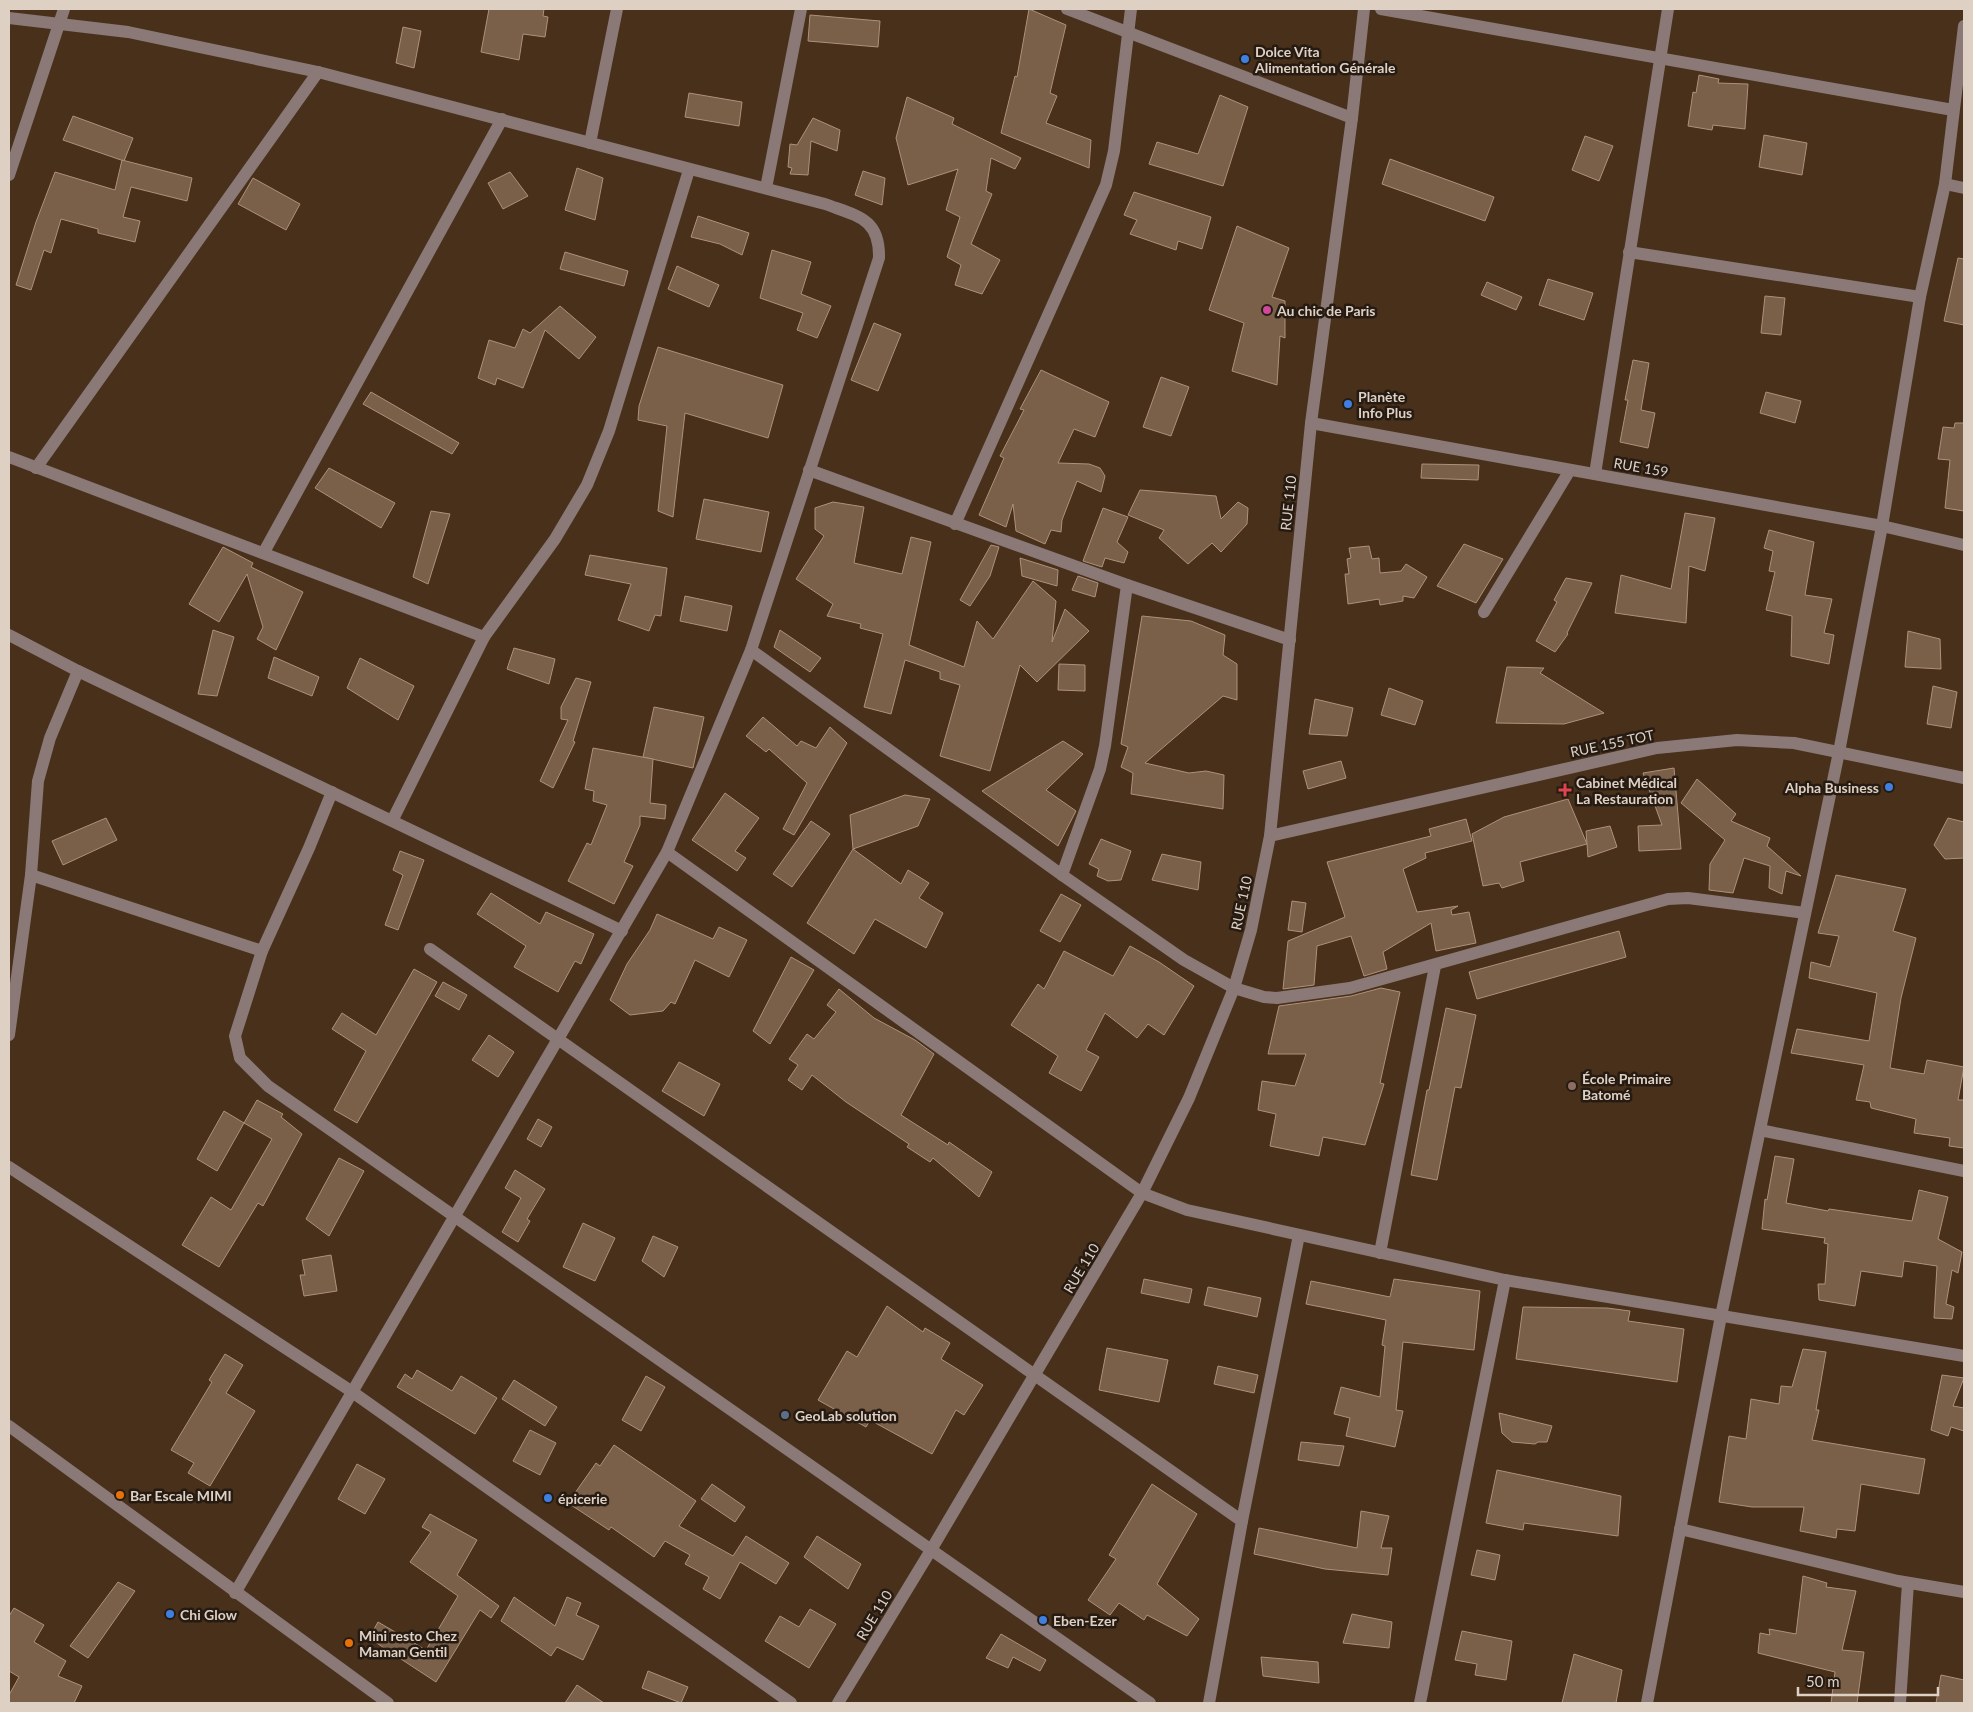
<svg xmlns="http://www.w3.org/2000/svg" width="1973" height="1712" viewBox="0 0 1973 1712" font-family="Lato,sans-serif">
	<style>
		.building { fill: #7a5f49; stroke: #ae917a }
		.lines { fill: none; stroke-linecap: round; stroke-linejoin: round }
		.minor { stroke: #8a7976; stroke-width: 12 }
		.shop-dot { fill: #3f7fe0; stroke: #261b12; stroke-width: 2 }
		.hotel-dot { fill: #d1479c; stroke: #261b12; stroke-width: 2 }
		.health-dot { fill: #e0444e; stroke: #261b12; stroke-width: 2 }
		.education-dot { fill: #8d6e63; stroke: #261b12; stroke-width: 2 }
		.service-dot { fill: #5c6f8a; stroke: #261b12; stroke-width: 2 }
		.food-dot { fill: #e8710a; stroke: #261b12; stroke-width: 2 }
		.labels { text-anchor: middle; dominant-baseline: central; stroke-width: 5; stroke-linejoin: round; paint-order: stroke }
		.poi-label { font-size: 14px; font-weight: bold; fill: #dfd0c4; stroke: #261b12; text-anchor: start }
		.street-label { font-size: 14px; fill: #dfd0c4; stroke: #261b12 }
	</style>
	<rect width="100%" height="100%" fill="#48301b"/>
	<g class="building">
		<path d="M489,9h55l-1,7 5,1 -3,20 -22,-3 -4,26 -38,-8z"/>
		<path d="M1029,9l37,16 -16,68 7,3 -11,27 45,17 -2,28 -88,-35 14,-57 2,1z"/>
		<path d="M810,15l70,6 -2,26 -70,-6z"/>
		<path d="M403,27l18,4 -7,37 -18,-5z"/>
		<path d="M1699,75l20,4 -1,4 30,1 -3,45 -32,-4 -1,5 -24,-4 5,-34 3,1z"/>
		<path d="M689,93l53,9 -3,24 -54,-9z"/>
		<path d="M1220,95l28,12 -25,79 -74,-22 8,-22 41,12z"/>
		<path d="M907,97l47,21 -2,6 69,34 -6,11 -24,-11 -5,33 6,3 -21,50 29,16 -18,34 -27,-9 6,-20 -14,-8 13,-40 -14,-7 12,-41 -50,16 -12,-47z"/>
		<path d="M73,116l60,22 -9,23 -61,-21z"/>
		<path d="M813,118l27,12 -3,21 -26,-10 -3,34 -18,-1 2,-6 -4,-1 2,-23 7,1z"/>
		<path d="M1764,135l43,8 -5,32 -43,-8z"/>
		<path d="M1585,136l28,10 -14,35 -27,-11z"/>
		<path d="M1390,159l104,38 -9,24 -103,-37z"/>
		<path d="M122,160l70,18 -5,23 -56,-14 -8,30 17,4 -5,21 -37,-9v-4l-37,-10 -10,34 -7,-3 -13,40 -15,-5 20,-63 19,-50 60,18z"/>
		<path d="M577,168l26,10 -8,42 -30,-10z"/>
		<path d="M863,171l22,7 -3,27 -27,-10z"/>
		<path d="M510,172l18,24 -25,13 -15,-26z"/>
		<path d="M253,178l47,26 -14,26 -48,-26z"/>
		<path d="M1134,192l77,25 -9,32 -24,-8 -2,9 -46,-16 7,-14 -13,-5z"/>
		<path d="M698,216l51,17 -7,22 -22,-11 -29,-7z"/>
		<path d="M1237,226l52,22 -17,49 13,4v37l-5,-2 -3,49 -45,-14 12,-48 -35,-13z"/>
		<path d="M772,250l39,12 -10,32 30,12 -14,32 -20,-8 6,-17 -43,-15z"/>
		<path d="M565,252l63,19 -4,15 -64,-17z"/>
		<path d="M1958,258l6,1v66l-20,-4z"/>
		<path d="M677,266l42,19 -10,22 -41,-18z"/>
		<path d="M1548,279l45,14 -9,27 -45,-15z"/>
		<path d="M1487,282l35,15 -6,13 -35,-15z"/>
		<path d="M1765,296l20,2 -4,37 -20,-2z"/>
		<path d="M560,306l36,31 -17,22 -34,-29 -22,58 -26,-10 -2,7 -17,-7 11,-38 26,8 8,-19 7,4z"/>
		<path d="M874,323l27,11 -23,57 -27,-11z"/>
		<path d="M658,347l125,38 -15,53 -83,-25 -12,104 -15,-6 9,-85 -29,-6 1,-14z"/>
		<path d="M1633,360l16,3 -8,47 14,3 -7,35 -28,-6 8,-42h-3z"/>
		<path d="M1041,370l68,32 -14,35 -21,-8 -16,34 31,1 11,4 5,8 -4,16 -24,-11 -15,39 -1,12 -10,-2 -6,14 -29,-13 -3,-27 -7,23 -27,-12 25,-57 -4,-2 24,-46 -4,-1z"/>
		<path d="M1161,377l28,10 -18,49 -28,-9z"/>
		<path d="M371,392l88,51 -7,11 -89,-50z"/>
		<path d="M1766,392l35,9 -6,22 -35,-10z"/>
		<path d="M1955,423h9v88l-19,-3 5,-48 -12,-1 5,-32 11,1z"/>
		<path d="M1422,464l57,1 -1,15 -57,-2z"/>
		<path d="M329,468l66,35 -14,25 -66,-40z"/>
		<path d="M1140,490l76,6 5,23 17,-17 10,6 -1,16 -26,28 -9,-9 -24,21 -29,-26 5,-8 -36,-15z"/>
		<path d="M704,499l65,13 -8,40 -65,-13z"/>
		<path d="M833,502l31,5 -10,56 48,11 9,-37 20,5 -22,103 55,22 13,-46 16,18 40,-58 23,20 -4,41 13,-33 24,22 -52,51 -17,-17 -30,106 -50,-15 20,-71 -20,-6v-7l-35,-12 -14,54 -27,-7 19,-73 -23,-6 1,-4 -34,-8 6,-12 -37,-25 28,-43 -9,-7v-21z"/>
		<path d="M1103,508l25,9 -11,25 11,10 -4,11 -19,-5 -3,9 -19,-6z"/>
		<path d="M431,511l19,3 -22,70 -15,-7z"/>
		<path d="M1685,513l30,5 -10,53 -16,-5 -3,57 -71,-10 6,-38 50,14z"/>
		<path d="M1769,530l45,12 -9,53 27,4 -8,34 10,2 -5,29 -38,-8 1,-40 -26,-6 9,-38 -6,-1 4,-20 -9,-3z"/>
		<path d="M1464,544l39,15 -27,44 -39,-17z"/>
		<path d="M991,545l8,2 -9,29 -20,30 -10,-6z"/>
		<path d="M1369,546l3,13 7,-1 1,15 21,-2 5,-7 21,13 -13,21 -11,-2v5l-23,4 -1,-6 -31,5 -3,-30h4l-2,-15 4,-1 -2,-10z"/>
		<path d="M223,547l30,16 -2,4 52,25 -27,58 -19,-11 6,-12 -16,-53 -28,48 -30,-18z"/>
		<path d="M590,555l77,13 -6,48 -6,-1 -6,16 -31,-11 13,-36 -46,-9z"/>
		<path d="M1020,558l38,12 -1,16 -35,-10z"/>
		<path d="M1078,576l20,7 -3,14 -23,-7z"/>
		<path d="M1566,578l26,5 -25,50 1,1 -13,18 -19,-11 21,-39 -3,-2z"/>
		<path d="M685,596l47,10 -5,25 -47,-10z"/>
		<path d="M1142,616l49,5 34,14 -2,20 14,9v36l-14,-4 -78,67 44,10 17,-2 18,4 -1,34 -92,-15 2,-21 -12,-6 7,-20 -7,-3z"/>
		<path d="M213,630l21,7 -17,59 -19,-2z"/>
		<path d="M780,630l41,28 -11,14 -36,-25z"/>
		<path d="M1908,631l32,8 1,30 -36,-2z"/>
		<path d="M514,648l41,11 -6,25 -42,-15z"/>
		<path d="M274,657l45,20 -7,19 -44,-18z"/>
		<path d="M360,658l54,28 -16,34 -51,-32z"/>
		<path d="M1059,664l26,1v26l-27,-1z"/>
		<path d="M1507,667l37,1 -4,5 64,40 -40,11 -68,-1z"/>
		<path d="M576,678l15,4 -18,59 2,1 -22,46 -13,-7 28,-61 -7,-1v-12z"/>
		<path d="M1933,686l24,6 -6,36 -24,-4z"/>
		<path d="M1389,688l34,13 -8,24 -34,-10z"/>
		<path d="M1315,699l38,9 -6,28 -38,-2z"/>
		<path d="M654,707l50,10 -11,51 -50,-11z"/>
		<path d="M763,717l34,29 4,-5 15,7 14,-21 17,16 -53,92 -11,-6 24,-46 -38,-34 -3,3 -20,-16z"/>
		<path d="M1063,741l20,13 -37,36 30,21 -18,35 -76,-55z"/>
		<path d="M593,748l60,11 -3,44 16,2 -1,14 -25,-3v9l-16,37 9,4 -19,38 -46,-23 19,-38 4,2 16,-40 -14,-4 1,-10 -9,-2z"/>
		<path d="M1341,761l5,17 -38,11 -5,-18z"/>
		<path d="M1674,768l7,81 -42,2 -1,-25 24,-1 -19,-52z"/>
		<path d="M1697,779l39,35 -5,7 39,17 -3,8 34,30 -15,-5 -4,23 -13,-6 1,-22 -26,-8 -11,35 -24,-3 1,-26 15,-24 -44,-37z"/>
		<path d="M725,793l34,25 -24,33 11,7 -9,13 -45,-31z"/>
		<path d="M905,795l25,4 -12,27 -65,23 -3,-34z"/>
		<path d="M1568,799l19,45 -67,18 4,19 -22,7 -3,-5 -16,3 -11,-52 32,-17z"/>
		<path d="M106,818l11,22 -54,25 -11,-24z"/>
		<path d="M1948,818l16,4v36l-19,1 -11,-14z"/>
		<path d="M1466,819l6,22 -47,12 1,5 -23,11 14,43 41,-6 -7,4 1,5 17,-3 7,31 -40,8 -5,-28 -48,29 4,17 -23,7 -13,-40 -34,10 -3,39 -31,4 5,-48 57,-24 -18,-55 104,-26 -2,-7z"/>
		<path d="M811,821l19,13 -38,53 -19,-13z"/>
		<path d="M1610,826l7,21 -29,10 -2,-26z"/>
		<path d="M1101,839l30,12 -10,29 -13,1 -11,-5 2,-7 -10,-5z"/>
		<path d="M853,849l48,35 7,-14 21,13 -10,15 24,15 -17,35 -51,-29 -21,35 -47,-31z"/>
		<path d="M400,851l24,9 -26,70 -13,-5 18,-50 -10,-5z"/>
		<path d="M1162,854l39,8 -3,28 -46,-10z"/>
		<path d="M1836,875l70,14 -13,42 23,7 -15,60 -11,70 34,6 3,-14 37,7 -6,33h6v48l-15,-2 1,-8 -36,-5 2,-14 -45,-11 -1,-6 -14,-2 8,-35 -73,-12 6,-24 72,12 8,-48 -68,-15 2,-16 19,5 9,-31 -21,-3z"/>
		<path d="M491,893l49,31 6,-12 48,22 -13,30 -6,-3 -17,31 -44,-25 12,-21 -49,-32z"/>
		<path d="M1061,894l20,11 -21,37 -20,-11z"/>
		<path d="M1292,901l14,2 -4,29 -14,-2z"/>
		<path d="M657,914l56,25 6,-12 28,13 -18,37 -34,-17 -20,44 -4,-2 -8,9 -33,4 -20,-15 17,-36 23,-34z"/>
		<path d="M1619,931l7,26 -149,42 -8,-27z"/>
		<path d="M1130,946l29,16 35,24 -30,49 -16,-11 -11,14 -32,-25 -19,37 13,7 -18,34 -32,-18 9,-17 -47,-31 27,-41 6,5 20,-38 49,25z"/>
		<path d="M791,957l23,13 -44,74 -17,-13z"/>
		<path d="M414,969l23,13 -80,141 -23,-13 32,-59 -34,-22 10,-16 34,22z"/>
		<path d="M443,982l24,13 -8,15 -24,-14z"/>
		<path d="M1381,988l19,4 -20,91 4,1 -19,61 -42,-8 -4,19 -49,-10 6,-32 -18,-4 4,-29 33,5 11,-32h-38l11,-48 72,-10z"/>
		<path d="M839,989l35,29 41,22 19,14 -33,61 47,30 1,-3 43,30 -13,25 -46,-39 -3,4 -23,-15 2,-3 -63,-42 -34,-27 -10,15 -14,-10 10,-15 -9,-6 18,-25 7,5 22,-27 -9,-7z"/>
		<path d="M1446,1008l30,7 -15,73 -6,-1 -18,93 -26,-5 16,-85h2z"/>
		<path d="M489,1035l25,17 -16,25 -26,-17z"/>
		<path d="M679,1062l41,22 -16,32 -42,-25z"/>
		<path d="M257,1100l26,14 -2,3 21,17 -39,72 -5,-3 -39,64 -37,-22 29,-48 20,13 41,-71 -28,-16z"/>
		<path d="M224,1111l20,12 -27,48 -20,-12z"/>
		<path d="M538,1119l14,8 -11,20 -14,-8z"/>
		<path d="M1775,1156l19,3 -8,44 42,8 1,-2 83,12 7,-31 29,7 -10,42 24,13 -4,21 -6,-3 -6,34 8,3 -2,12 -18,-1 3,-52 -33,-5 -2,16 -41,-6 -6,35 -36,-6 -1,-16h7l3,-40 -4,-1 1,-5 -63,-9 3,-30 2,1z"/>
		<path d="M339,1158l25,13 -35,65 -23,-17z"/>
		<path d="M515,1170l30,19 -18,30 3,2 -12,21 -16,-10 19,-34 -16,-10z"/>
		<path d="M583,1223l32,15 -20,43 -32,-14z"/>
		<path d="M653,1236l25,11 -14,30 -22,-16z"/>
		<path d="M331,1255l6,36 -33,5 -4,-21h5l-3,-15z"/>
		<path d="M1144,1279l48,10 -3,14 -48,-10z"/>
		<path d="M1394,1279l86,12 -6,59 -71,-8 -7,68 7,1 -8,36 -49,-11 4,-18 -16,-4 7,-27 39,10 5,-51 -3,-1 4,-25 -80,-16 5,-23 79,16z"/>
		<path d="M1208,1287l53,11 -4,19 -53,-12z"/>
		<path d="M887,1306l36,26 2,-4 25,15 -9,16 42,26 -19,30 -8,-5 -24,44 -62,-34 -4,7 -48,-27 29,-49 10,6z"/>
		<path d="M1523,1307l84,1 23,3 -2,10 56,8 -7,53 -161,-23z"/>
		<path d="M1107,1348l61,12 -9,42 -60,-12z"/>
		<path d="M1803,1349l23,3 -10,58h3l-7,30 113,19 -6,35 -58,-10 -6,47 -18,-2 -1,9 -36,-7 4,-24h-52l-33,-5 10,-66 17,3 5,-40 28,5 2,-18 11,1z"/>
		<path d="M225,1354l18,11 -17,28 29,18 -45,75 -22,-13 6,-10 -23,-13 41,-68 -3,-2z"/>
		<path d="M1218,1366l40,9 -4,18 -40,-9z"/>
		<path d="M417,1370l35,21 9,-15 36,22 -22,36 -78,-47 8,-13 7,5z"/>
		<path d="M1942,1375l22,3 -11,28 11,2v23l-13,-4 -3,9 -17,-6z"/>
		<path d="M646,1376l19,11 -24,44 -19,-11z"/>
		<path d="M514,1380l43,27 -12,19 -43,-27z"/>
		<path d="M1499,1413l53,13 -5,16h-9l-3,2 -23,-2 -10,-9z"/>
		<path d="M530,1430l26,13 -16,32 -27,-14z"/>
		<path d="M1301,1442l43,4 -5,20 -41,-6z"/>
		<path d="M614,1445l82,56 -17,25 54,30 13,-20 43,27 -13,21 -36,-22 -20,37 -17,-10 6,-12 -24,-13 5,-9 -25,-14 -11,16 -43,-30 -2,3 -41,-27 28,-40 4,3z"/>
		<path d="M357,1464l28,15 -20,35 -27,-15z"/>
		<path d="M1497,1470l124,26 -3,40 -94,-13 -1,7 -37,-7z"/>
		<path d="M712,1484l33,23 -10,15 -34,-23z"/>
		<path d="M1152,1484l45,30 -40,70 42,35 -12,17 -40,-21 -3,5 -25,-17 -9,12 -22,-15 28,-41 -7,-4z"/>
		<path d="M1361,1511l28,5 -8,32h11l-4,27 -63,-6 -71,-15 5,-26 98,20z"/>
		<path d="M430,1514l47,26 -20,35 42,31 -8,12 -11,-8 -44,72 -67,-44 9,-16 48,28 32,-54 -48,-34 21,-30 -9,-5z"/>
		<path d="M817,1536l44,28 -13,25 -44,-32z"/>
		<path d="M1477,1550l23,5 -5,25 -24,-5z"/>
		<path d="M1803,1576l24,7 -1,4 30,4 -14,59 22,2 -7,51h-26l4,-31 -77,-19 2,-20 10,2 -1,-6 27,5z"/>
		<path d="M118,1582l17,9 -47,67 -18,-12z"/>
		<path d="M514,1597l41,29 12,-29 14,6 -5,12 23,11 -16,34 -26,-13 -6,9 -50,-35z"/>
		<path d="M14,1608l30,17 -10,17 32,19 -8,15 24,10 -8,17h-65v-8l10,-18 -10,-6v-55z"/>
		<path d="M810,1609l26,15 -27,44 -44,-27 15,-25 19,11z"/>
		<path d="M1352,1614l40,8 -3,26 -46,-5z"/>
		<path d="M1462,1631l50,10 -6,39 -31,-5 2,-11 -22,-4z"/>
		<path d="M1001,1634l45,26 -6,11 -27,-14 -5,11 -22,-10z"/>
		<path d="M1574,1654l48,16 -6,33h-54z"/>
		<path d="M1261,1657l57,5 1,21 -56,-7z"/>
		<path d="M648,1671l40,16 -7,16 -39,-15z"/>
		<path d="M1941,1675l23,5v23h-28z"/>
		<path d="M577,1685l27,18h-39z"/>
	</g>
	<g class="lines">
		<g class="minor">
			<path d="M1067,9l285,109"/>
			<path d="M1381,9l572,101"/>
			<path d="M9,18l119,14 190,40 507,132c32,12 55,14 54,54l-128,392 -84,202 -432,741"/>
			<path d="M590,143l27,-134"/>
			<path d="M9,175l55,-166"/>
			<path d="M1945,184l19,4"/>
			<path d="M766,188l35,-179"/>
			<path d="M1629,252l291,45"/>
			<path d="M1311,423l571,103 82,19"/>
			<path d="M9,457l475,180"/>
			<path d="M36,468l282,-396"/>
			<path d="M809,470l318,115 163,55"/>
			<path d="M1595,474l73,-465"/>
			<path d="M955,524l151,-339 8,-34 17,-142"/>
			<path d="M264,552l238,-433"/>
			<path d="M1484,612l86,-142"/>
			<path d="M9,635l69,36 544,260"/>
			<path d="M751,650l311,225 122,85 50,28 30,9 13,1 73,-10 318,-89 20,-1 117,15"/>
			<path d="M332,792l-23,56 -47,103 -27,85 5,22 28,28 882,617"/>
			<path d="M393,819l91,-182 71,-98 32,-54 22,-54 80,-261"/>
			<path d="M1270,836l387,-88 80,-8 57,3 170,35"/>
			<path d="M667,852l475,341 45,17 318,70 459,76"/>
			<path d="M31,875l231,76"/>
			<path d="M1062,875l38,-106 5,-23 22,-161"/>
			<path d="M430,949l812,572 -33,182"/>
			<path d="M9,1035l22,-160 7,-94 12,-43 28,-67"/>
			<path d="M1760,1130l204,41"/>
			<path d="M9,1167l342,224 440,312"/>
			<path d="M1380,1253l55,-287"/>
			<path d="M9,1426l379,277"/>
			<path d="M1242,1521l57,-286"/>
			<path d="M1680,1529l218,52 66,11"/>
			<path d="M838,1703l93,-153 211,-357 47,-95 45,-110 17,-58 19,-94 41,-413 41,-305 12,-109"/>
			<path d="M1420,1703l85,-423"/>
			<path d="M1647,1703l74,-387 118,-564 43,-226 38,-229 25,-113 19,-158"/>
			<path d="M1900,1703l8,-120"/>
		</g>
	</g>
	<g class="shop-dot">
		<circle cx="1245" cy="59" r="5"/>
		<circle cx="1348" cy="404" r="5"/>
		<circle cx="1889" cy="787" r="5"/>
		<circle cx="548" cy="1498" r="5"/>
		<circle cx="170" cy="1614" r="5"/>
		<circle cx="1043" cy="1620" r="5"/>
	</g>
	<circle class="hotel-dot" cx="1267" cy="310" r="5"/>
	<path class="health-dot" d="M1562.5 782.5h5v5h5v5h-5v5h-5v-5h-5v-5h5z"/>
	<circle class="education-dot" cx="1572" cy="1086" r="5"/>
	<circle class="service-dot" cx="785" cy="1415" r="5"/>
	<g class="food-dot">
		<circle cx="120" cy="1495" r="5"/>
		<circle cx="349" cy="1643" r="5"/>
	</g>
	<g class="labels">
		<g class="poi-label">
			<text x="1255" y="51">Dolce Vita<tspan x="1255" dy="16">Alimentation Générale</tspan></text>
			<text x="1277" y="310">Au chic de Paris</text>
			<text x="1358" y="396">Planète<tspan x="1358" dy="16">Info Plus</tspan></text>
			<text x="1576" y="782">Cabinet Médical<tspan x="1576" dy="16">La Restauration</tspan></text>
			<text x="1879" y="787" text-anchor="end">Alpha Business</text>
			<text x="1582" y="1078">École Primaire<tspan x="1582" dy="16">Batomé</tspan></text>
			<text x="795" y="1415">GeoLab solution</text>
			<text x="130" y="1495">Bar Escale MIMI</text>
			<text x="558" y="1498">épicerie</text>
			<text x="180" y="1614">Chi Glow</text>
			<text x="1053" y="1620">Eben-Ezer</text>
			<text x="359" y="1635">Mini resto Chez<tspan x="359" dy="16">Maman Gentil</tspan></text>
		</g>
		<g class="street-label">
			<text transform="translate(1641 467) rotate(10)">RUE 159</text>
			<text transform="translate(1288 503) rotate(-84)">RUE 110</text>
			<text transform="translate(1612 743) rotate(-12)">RUE 155 TOT</text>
			<text transform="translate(1241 903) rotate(-78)">RUE 110</text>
			<text transform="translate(1081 1268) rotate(-59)">RUE 110</text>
			<text transform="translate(874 1615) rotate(-59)">RUE 110</text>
		</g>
	</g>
	<rect width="1973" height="1712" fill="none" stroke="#dfd0c4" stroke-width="20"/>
	<path d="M1798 1687v8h140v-8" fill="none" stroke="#dfd0c4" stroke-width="2.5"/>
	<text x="1806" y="1687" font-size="15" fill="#dfd0c4" stroke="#261b12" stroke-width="4" paint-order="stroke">50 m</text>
</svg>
